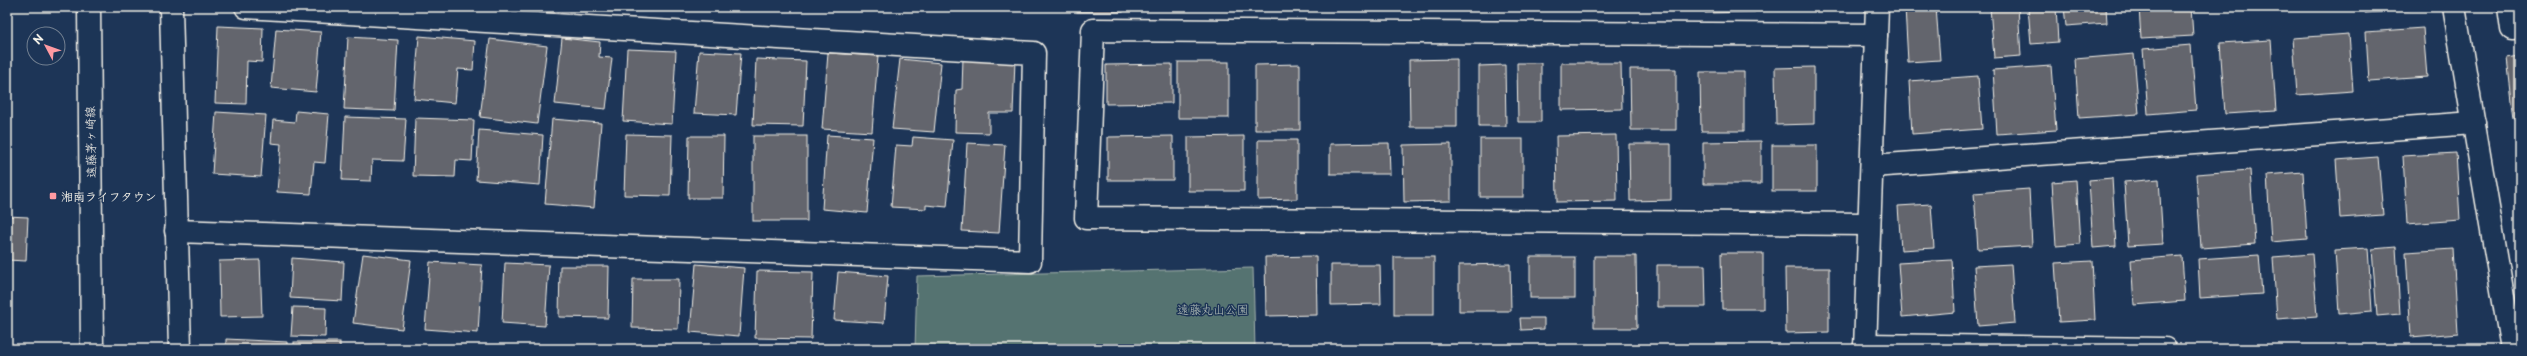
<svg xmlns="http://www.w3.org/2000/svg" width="2527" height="356" viewBox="0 0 2527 356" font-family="'Playpen Sans','Klee One',sans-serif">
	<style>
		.green { fill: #547371; stroke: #a4b2ac }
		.building { fill: #64656d; stroke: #f4f1e8 }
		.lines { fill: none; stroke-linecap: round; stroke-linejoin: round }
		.minor-casing { stroke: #f4f1e8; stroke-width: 25 }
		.tertiary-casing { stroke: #f4f1e8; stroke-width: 25 }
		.secondary-casing { stroke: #f4f1e8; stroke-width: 25 }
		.minor { stroke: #1d3557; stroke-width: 22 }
		.tertiary { stroke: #1d3557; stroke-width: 22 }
		.secondary { stroke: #1d3557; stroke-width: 22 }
		.poi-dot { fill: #ff9aa2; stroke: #1d3557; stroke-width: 1.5 }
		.labels { text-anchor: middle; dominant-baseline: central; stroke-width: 3; stroke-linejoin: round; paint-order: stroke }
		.street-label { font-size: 12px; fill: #f4f1e8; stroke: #1d3557 }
		.poi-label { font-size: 12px; font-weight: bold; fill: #f4f1e8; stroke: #1d3557; text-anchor: start }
		.park-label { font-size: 12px; fill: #b4bfb8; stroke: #1d3557 }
	</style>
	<rect width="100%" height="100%" fill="#1d3557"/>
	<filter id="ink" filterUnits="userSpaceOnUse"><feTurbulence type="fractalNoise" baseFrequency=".025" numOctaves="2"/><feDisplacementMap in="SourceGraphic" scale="8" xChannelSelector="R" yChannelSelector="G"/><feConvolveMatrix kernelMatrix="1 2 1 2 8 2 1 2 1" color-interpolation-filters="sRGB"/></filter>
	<g filter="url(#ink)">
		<path class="green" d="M1253,268l2,81h-340l2,-73z"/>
		<g class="building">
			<rect x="1077" y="7" width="46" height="5"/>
			<rect x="1228" y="7" width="38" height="2"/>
			<path d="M1705,7h50v5l-50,1z"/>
			<path d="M1905,7h31l4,53 -32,2z"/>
			<path d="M1990,7h28l3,49 -27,2z"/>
			<path d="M2028,7h28l2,35 -27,2z"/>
			<path d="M2064,7h42l1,16 -41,3z"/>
			<path d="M2139,7h52l2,29 -52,3z"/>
			<path d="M2365,7h45v3l-45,3z"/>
			<path d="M218,26l45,2 -1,34 -15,-1 -1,43 -31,-1z"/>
			<path d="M2423,28l4,49 -58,4 -3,-49z"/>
			<path d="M276,29l45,3 -5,60 -45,-4z"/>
			<path d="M2349,34l4,57 -56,4 -4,-57z"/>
			<path d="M419,36l56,5 -2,29 -15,-1 -3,34 -41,-4z"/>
			<path d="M348,37l50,3 -4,71 -50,-2z"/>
			<path d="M562,38l38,4 -1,15 13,1 -6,51 -51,-5z"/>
			<path d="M490,39l57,7 -10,78 -57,-7z"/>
			<path d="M2271,40l5,71 -51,3 -5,-71z"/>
			<path d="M2191,45l5,65 -48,4 -5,-65z"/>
			<path d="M627,49l49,2 -4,73 -49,-3z"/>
			<path d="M699,51l42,2 -5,62 -42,-2z"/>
			<path d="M828,53l50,3 -6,76 -50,-3z"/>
			<path d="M2134,54l5,60 -60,4 -4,-59z"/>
			<path d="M2520,56v61l-6,1 -7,-60z"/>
			<path d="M963,58l52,2 -2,53h-24v20l-34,-1 1,-42 6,-1z"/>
			<path d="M756,59l50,2 -3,65 -50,-1z"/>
			<path d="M900,59l41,4 -7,69 -42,-3z"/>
			<path d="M1457,59v68h-47l-1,-67z"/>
			<rect x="1178" y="62" width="51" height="56"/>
			<path d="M1517,63h24v59h-23z"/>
			<path d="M1561,63h60l1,46 -61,1z"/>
			<path d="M1172,64v39l-66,1v-39z"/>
			<path d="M1300,64v66h-45v-65z"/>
			<path d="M1505,65l1,61h-27v-60z"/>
			<path d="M2051,66l5,64 -59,4 -4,-64z"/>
			<path d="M1814,67v57l-38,1 -1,-57z"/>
			<path d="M1630,69h46v61h-45z"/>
			<path d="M1700,72h44v59h-43z"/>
			<path d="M1978,76l4,53 -70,5 -3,-53z"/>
			<path d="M296,111l33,3 -4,49 -11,-1 -3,32 -34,-2 4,-48 -10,-1 2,-23 22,2z"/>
			<path d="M216,112l50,3 -5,62 -49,-3z"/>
			<path d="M345,117l61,2 -3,42 -31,-1 -1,21 -29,-1z"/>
			<path d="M415,118l59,2 -2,41 -16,-1 -1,17 -42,-1z"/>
			<path d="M552,119l49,4 -7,85 -49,-4z"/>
			<path d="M479,130l64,5 -3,50 -64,-5z"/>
			<path d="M626,134l46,1 -2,61 -46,-1z"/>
			<path d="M827,135l46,3 -6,75 -45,-4z"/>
			<path d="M1616,135l1,66 -60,1 -1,-66z"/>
			<path d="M689,136h35l-1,62h-35z"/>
			<rect x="753" y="136" width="54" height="85"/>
			<path d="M1173,136v44h-65v-43z"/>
			<path d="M1244,136v55h-56v-54z"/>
			<path d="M913,137l40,3 -6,67 -21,-2v4l-35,-2 5,-62 16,1z"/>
			<rect x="1480" y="139" width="43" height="58"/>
			<path d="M1258,140h39v59l-39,1z"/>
			<path d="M1761,141v43h-58v-42z"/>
			<path d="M967,143l38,2 -6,88 -37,-2z"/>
			<path d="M1389,143l1,31h-60v-30z"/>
			<path d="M1451,144v57l-47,1 -1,-57z"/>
			<path d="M1629,144h42v56l-41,1z"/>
			<rect x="1772" y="145" width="45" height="46"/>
			<path d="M2456,153l4,67 -53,4 -4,-68z"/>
			<path d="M2378,157l5,58 -43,3 -4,-58z"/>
			<path d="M2250,170l5,74 -54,4 -5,-74z"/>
			<path d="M2303,172l4,67 -36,3 -4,-67z"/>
			<path d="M2112,178l4,68 -23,2 -4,-68z"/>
			<path d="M2159,179l4,65 -35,2 -4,-64z"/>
			<path d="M2076,180l4,64 -24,2 -4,-64z"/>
			<path d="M2029,189l3,57 -54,3 -4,-56z"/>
			<path d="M1931,204l3,44 -33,2 -3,-44z"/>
			<path d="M7,216l21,1 -2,44 -19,-1z"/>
			<path d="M2396,247l4,67 -23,2 -5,-67z"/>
			<path d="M2368,248l4,63 -33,3 -4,-64z"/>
			<path d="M2453,249l5,84 -47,4 -5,-85z"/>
			<path d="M1721,253h42v56h-41z"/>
			<path d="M363,254l48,6 -9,69 -49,-6z"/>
			<path d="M2312,254l5,62 -40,3 -4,-62z"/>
			<path d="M2259,255l3,39 -62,4 -2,-39z"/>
			<path d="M1316,256l1,59 -51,1 -1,-59z"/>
			<path d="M1594,256h42l1,72h-43z"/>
			<path d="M2182,256l3,45 -51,4 -3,-45z"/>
			<rect x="1394" y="257" width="40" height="58"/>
			<rect x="1530" y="257" width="45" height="41"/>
			<path d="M292,258l52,4 -2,39 -52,-3z"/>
			<path d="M260,260l2,56 -42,1 -1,-56z"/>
			<path d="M1952,260l3,52 -53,5 -4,-54z"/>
			<path d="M2092,261l3,59 -36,2 -4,-59z"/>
			<path d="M430,262l52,3 -4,68 -53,-4z"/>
			<path d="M505,263l44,2 -4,61 -43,-3z"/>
			<path d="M696,264l48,4 -5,68 -49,-4z"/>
			<path d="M1510,264l1,47h-52v-46z"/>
			<path d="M2011,264l4,59 -37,3 -4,-60z"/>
			<path d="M1331,265h49l1,39 -50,1z"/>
			<path d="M1657,265h48l1,42h-49z"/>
			<path d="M560,266h49l-1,52 -49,-1z"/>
			<path d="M1785,268h44v64l-43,1z"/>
			<path d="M757,271l56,1 -2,67 -56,-1z"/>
			<path d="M838,272l50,4 -4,47 -50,-3z"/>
			<path d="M633,279h46l-1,50 -46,-1z"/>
			<path d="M293,307l33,1 -1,29 -34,-1z"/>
			<path d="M1520,318h24v11l-23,1z"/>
			<path d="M226,339l61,3v7h-61z"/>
			<rect x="294" y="342" width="46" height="7"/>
			<path d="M357,346l63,1v2h-63z"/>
			<path d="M512,347l43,2h-43z"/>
		</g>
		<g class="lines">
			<defs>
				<g id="minor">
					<path d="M2454,7l58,342"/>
					<path d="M2509,7l3,22 8,-1"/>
					<path d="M1872,166l602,-43"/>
					<path d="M1869,224l-783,-6 7,-188 783,5"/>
					<path d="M176,231l854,30 4,-208 -788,-46"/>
					<path d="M1865,345l300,4"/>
					<path d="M1865,349l12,-342"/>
				</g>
				<path id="tertiary" d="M171,7l9,342"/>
				<path id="secondary" d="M89,7l3,342"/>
			</defs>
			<use href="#minor" class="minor-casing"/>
			<use href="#tertiary" class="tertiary-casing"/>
			<use href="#secondary" class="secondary-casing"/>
			<use href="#minor" class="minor"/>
			<use href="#tertiary" class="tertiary"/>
			<use href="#secondary" class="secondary"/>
		</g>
	</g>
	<rect class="poi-dot" x="49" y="192" width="8" height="8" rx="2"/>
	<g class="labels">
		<g class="street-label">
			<text transform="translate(90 142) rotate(-91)">遠藤茅ヶ崎線</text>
		</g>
		<g class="poi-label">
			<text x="61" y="196">湘南ライフタウン</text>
		</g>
		<g class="park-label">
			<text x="1213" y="309">遠藤丸山公園</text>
		</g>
	</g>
	<rect width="2527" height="356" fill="none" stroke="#1d3557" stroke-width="24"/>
	<rect x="12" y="12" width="2503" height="332" fill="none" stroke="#f4f1e8" stroke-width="1.5" filter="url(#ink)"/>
	<g transform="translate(46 46) rotate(311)"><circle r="19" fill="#1d3557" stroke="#738091"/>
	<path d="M0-3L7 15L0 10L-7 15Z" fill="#ff9aa2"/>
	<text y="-6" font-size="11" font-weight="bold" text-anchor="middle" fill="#f4f1e8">N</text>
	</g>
</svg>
